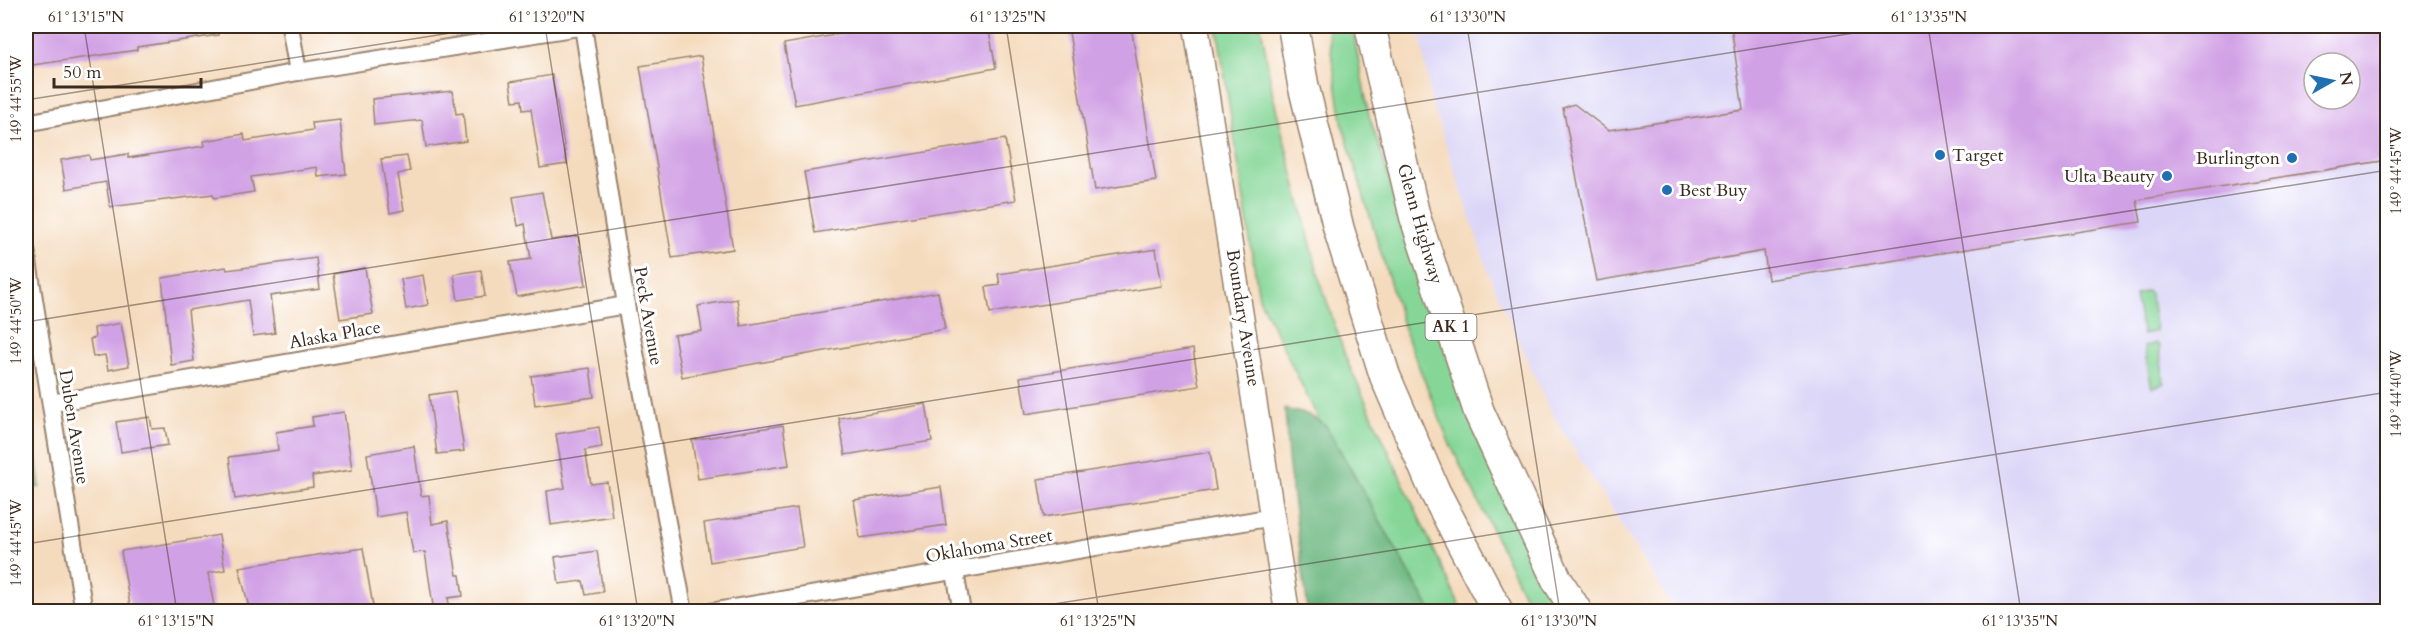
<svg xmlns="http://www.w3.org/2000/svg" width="2413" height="637" viewBox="0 0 2413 637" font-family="Cardo,serif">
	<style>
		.built { fill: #dbd6f7; fill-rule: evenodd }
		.green { fill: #85d697; stroke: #60805a; stroke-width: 1.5 }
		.forest { fill: #6cb780; stroke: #54704f; stroke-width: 1.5 }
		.building { fill: #d1a1e5; fill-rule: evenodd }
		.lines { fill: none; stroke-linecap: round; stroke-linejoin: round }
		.street-casing { stroke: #98826e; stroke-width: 20 }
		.secondary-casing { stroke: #98826e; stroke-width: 27 }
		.highway-casing { stroke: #98826e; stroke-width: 33 }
		.street { stroke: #fff; stroke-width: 16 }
		.secondary { stroke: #fff; stroke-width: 24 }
		.highway { stroke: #fff; stroke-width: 30 }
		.ticks { fill: none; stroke: #3b2a1e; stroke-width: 1.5; stroke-opacity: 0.45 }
		.poi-dot { fill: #1f6fb2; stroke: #fff; stroke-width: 2 }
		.labels { text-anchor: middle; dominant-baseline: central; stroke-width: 6; stroke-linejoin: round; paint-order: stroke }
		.shield { fill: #fff; stroke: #766a62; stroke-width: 1.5 }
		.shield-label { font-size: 16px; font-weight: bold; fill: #3b2a1e }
		.poi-label { font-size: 18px; fill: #3b2a1e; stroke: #fff; text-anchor: start }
		.street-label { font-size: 18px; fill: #3b2a1e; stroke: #fff }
		.neatline { fill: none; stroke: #3b2a1e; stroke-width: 2 }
		.ticks-label { font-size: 15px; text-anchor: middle; fill: #3b2a1e }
	</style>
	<rect width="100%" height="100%" fill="#fff"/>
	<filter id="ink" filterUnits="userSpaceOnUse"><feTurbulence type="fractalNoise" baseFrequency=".0167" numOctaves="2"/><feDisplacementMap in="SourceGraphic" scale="12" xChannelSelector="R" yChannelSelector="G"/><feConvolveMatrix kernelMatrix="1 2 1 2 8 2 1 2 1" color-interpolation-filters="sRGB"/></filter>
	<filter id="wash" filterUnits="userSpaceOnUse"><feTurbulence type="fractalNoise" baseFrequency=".008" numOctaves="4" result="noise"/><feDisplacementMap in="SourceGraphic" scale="24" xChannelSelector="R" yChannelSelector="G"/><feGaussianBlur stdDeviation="1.35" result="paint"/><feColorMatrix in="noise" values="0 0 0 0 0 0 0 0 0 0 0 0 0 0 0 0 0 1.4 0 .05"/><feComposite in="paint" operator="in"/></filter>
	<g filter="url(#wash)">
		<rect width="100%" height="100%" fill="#f5dbbe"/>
		<path class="built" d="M1419,26h968v585h-712l-126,-202 -60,-135 -58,-175zM2314,63h36v36h-36z"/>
		<g class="green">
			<path d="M1217,26h44l12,70 47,185 27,80 115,250h-31l-105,-185 -6,-4 -61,-124z"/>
			<path d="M1327,26h25l17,89 70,220 121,276h-28l-83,-169 -44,-110 -62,-205z"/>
			<path d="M2147,291l3,3 6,37 -13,4 -8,-40z"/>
			<path d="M2155,343l4,3 5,37 -12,5 -8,-41z"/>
		</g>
		<g class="forest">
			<path d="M1285,409l24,6 17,11 105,185h-123l-20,-152z"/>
			<path d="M32,425l8,62 -14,2v-63z"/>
		</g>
		<g id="blocks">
			<g class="building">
				<path d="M56,26h162v9l-81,12v3l-111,16v-36z"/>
				<path d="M886,26h102l8,42 -201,37 -11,-61z"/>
				<path d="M1068,26h63l25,155 -61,9z"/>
				<path d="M1731,26h657v134l-251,40 4,22 -373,58 -4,-29 -167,30 -34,-173 11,-4 34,26 135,-20zM2314,63h36v36h-36z"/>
				<path d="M701,56l32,193 -61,9 -32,-192z"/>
				<path d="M552,75l15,89 -27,4 -9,-59 -8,1 -1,-10 -9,1 -3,-19z"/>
				<path d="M453,91l3,23 7,-1 3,28 -40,6 -4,-27 -48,5 -2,-26z"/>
				<path d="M340,120l6,54 -28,3 -1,-10 -66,10 3,15 -40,6 -1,-4 -103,13 -4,-25 -40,7 -5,-29 28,-5 1,5 38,-6v4l77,-12 -1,-5 40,-7 1,7 68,-11 -1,-7z"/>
				<path d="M1005,139l11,61 -201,33 -11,-61z"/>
				<path d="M407,156l3,15 -12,3 6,36 -14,3 -9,-54z"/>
				<path d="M542,192l9,48 27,-4 8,49 -69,12 -7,-35 21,-3 -6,-35 -7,2 -5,-29z"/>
				<path d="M1156,249l6,37 -172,27 -4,-26 14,-2 -2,-11z"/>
				<path d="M316,258l4,31 -50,7 5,37 -22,3 -5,-36 -60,10 6,51 -23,4 -9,-87 64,-11 1,3z"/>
				<path d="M365,268l8,46 -33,5 -7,-45z"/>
				<path d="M481,270l4,26 -27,4 -4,-26z"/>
				<path d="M423,275l5,30 -22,4 -5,-30z"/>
				<path d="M938,292l7,37 -263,48 -8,-42 28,-4 -4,-25 39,-7 4,27z"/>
				<path d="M121,323l8,43 -21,4 -3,-15 -12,2 -3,-18 5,-1 -1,-10z"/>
				<path d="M1193,349l6,37 -173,28 -6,-37z"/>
				<path d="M590,368l4,29 -59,8 -4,-29z"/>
				<path d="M455,391l9,60 -27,3 -8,-59z"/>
				<path d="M926,404l6,37 -87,14 -6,-37z"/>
				<path d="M344,412l8,58 -40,6 1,11 -78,12 -6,-42 49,-7 -2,-18 37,-6 -1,-9z"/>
				<path d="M150,417l2,12 13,-1 3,17 -47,7 -5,-30z"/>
				<path d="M783,425l6,40 -91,14 -6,-39z"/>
				<path d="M599,427l3,20 -17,3 6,34 16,-2 5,34 -61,9 -4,-34 18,-3 -9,-54z"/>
				<path d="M414,446l7,50 8,-1 3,29 16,-3 9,54h3l3,21 -15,2 2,12 -16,2 -9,-60 -12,1 -7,-41 -30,5 -9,-63z"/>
				<path d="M1210,452l6,38 -172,27 -6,-38z"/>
				<path d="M941,487l5,38 -86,13 -6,-38z"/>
				<path d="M797,508l6,39 -93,15 -6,-39z"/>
				<path d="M219,535l6,35 -17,3 7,39h-84l-10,-61z"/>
				<path d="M363,548l11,64h-124l-11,-45z"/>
				<path d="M597,551l6,41 -17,3 -3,-14 -24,3 -4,-27z"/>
			</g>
		</g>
	</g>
	<g filter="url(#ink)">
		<use href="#blocks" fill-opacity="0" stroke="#98826e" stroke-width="1.5"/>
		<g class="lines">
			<defs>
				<g id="street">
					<path d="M290,26l8,46"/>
					<path d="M583,26l43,279 58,307"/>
					<path d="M26,123l272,-51 287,-46"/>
					<path d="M26,249l58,363"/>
					<path d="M51,403l575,-98"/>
					<path d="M955,572l7,40"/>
					<path d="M710,612l563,-95"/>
				</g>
				<path id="secondary" d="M1196,26l91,586"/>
				<g id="highway">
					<path d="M1293,26l10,58 36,146 46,146 50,116 63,120"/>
					<path d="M1370,26l45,191 64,195 78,168 20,32"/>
				</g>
			</defs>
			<use href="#street" class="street-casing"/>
			<use href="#secondary" class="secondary-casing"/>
			<use href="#highway" class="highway-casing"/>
			<use href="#street" class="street"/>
			<use href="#secondary" class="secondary"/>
			<use href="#highway" class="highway"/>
		</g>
	</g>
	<path class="ticks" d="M84,26l93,586M545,26l93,586M1006,26l93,586M1467,26l93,586M1928,26l93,586M26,100l469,-74M26,322l1872,-296M26,544l2362,-374M1004,612l1384,-220"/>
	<g class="poi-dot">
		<circle cx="1940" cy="155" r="6"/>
		<circle cx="2292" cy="158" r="6"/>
		<circle cx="2167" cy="176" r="6"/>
		<circle cx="1667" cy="190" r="6"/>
	</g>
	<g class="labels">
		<rect class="shield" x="1425.5" y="314" width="51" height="26" rx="4.5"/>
		<g class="shield-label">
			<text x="1451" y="327">AK 1</text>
		</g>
		<g class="poi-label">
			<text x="1952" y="155">Target</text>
			<text x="2280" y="158" text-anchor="end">Burlington</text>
			<text x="2155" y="176" text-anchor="end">Ulta Beauty</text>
			<text x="1679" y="190">Best Buy</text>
		</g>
		<g class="street-label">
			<text transform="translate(1420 224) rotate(74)">Glenn Highway</text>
			<text transform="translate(648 316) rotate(80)">Peck Avenue</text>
			<text transform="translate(1243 318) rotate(81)">Boundary Aveune</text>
			<text transform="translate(335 335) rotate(-10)">Alaska Place</text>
			<text transform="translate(74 427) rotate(81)">Duben Avenue</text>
			<text transform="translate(989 546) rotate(-10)">Oklahoma Street</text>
		</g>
	</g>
	<rect width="2413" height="637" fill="none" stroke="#fff" stroke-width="66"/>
	<g transform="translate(2332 81) rotate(81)"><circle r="28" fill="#ffffff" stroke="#b1aaa5" stroke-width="1.5"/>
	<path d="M0-4.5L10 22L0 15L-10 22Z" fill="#1f6fb2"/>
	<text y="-9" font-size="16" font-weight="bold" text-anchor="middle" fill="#3b2a1e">N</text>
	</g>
	<path d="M54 78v9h147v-9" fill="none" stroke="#3b2a1e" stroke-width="3"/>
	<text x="63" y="78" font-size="18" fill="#3b2a1e" stroke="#ffffff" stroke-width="4.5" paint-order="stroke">50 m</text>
	<rect x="33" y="33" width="2347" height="571" class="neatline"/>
	<g class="ticks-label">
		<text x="86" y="22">61°13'15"N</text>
		<text x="547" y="22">61°13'20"N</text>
		<text x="1008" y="22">61°13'25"N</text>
		<text x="1468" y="22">61°13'30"N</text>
		<text x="1929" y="22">61°13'35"N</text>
		<text transform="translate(16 99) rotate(-90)" y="5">149°44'55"W</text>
		<text transform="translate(2396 171) rotate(-90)" y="5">149°44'45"W</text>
		<text transform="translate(16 321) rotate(-90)" y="5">149°44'50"W</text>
		<text transform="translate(2396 394) rotate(-90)" y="5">149°44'40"W</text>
		<text transform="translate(16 543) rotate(-90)" y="5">149°44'45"W</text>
		<text x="176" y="626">61°13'15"N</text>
		<text x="637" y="626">61°13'20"N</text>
		<text x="1098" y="626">61°13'25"N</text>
		<text x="1559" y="626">61°13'30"N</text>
		<text x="2020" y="626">61°13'35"N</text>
	</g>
</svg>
